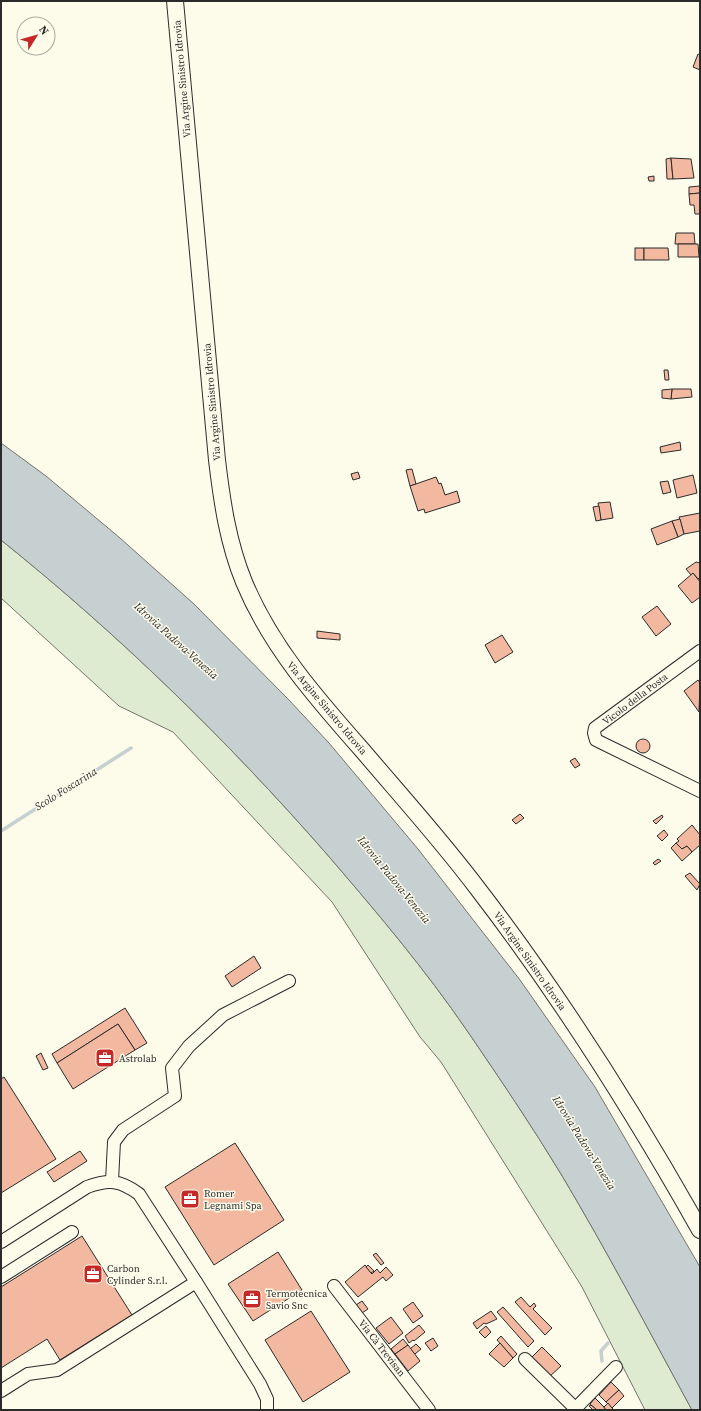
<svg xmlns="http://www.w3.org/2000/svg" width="701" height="1411" viewBox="0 0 701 1411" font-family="'Source Serif 4',serif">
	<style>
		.green { fill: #deebd1; stroke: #74746e }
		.water { fill: #c7d0d0; stroke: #74746e }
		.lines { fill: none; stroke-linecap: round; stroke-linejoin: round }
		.stream { stroke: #c7d0d0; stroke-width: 3.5 }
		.building { fill: #f2b8a0; stroke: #2b2b2b }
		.minor-casing { stroke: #2b2b2b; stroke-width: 14 }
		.major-casing { stroke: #2b2b2b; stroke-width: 18 }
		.minor { stroke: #fdfbea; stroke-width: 12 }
		.major { stroke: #fdfbea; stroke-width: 16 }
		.labels { text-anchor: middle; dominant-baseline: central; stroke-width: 3; stroke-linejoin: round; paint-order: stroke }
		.street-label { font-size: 10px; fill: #2b2b2b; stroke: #fdfbea }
		.poi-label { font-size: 10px; fill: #2b2b2b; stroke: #fdfbea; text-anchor: start }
		.water-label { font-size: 11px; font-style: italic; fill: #2b2b2b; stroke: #fdfbea }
	</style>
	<rect width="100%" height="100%" fill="#fdfbea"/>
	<path class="green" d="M1,540c117,94 225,199 324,312 50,58 100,117 143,180 32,47 64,94 93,142 46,77 88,157 131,236h-47l-63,-123 -141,-225 -21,-25 -88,-135 -159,-170 -54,-26 -118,-108z"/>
	<path class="water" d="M1,443l45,33 74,62 74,66 95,96 40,43 89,106 102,131 75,107 105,180v143h-8c-43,-79 -85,-159 -131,-236 -29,-48 -61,-95 -93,-142 -43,-63 -93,-122 -143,-180 -99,-113 -207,-218 -324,-312z"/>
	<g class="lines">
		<g class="stream">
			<path d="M1,831l130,-83"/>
			<path d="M602,1361l-1,-10 7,-8"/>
		</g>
	</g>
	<g class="building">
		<path d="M698,54l2,1v15l-7,-3z"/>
		<path d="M671,158l2,21h-6l-1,-20z"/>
		<path d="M671,158l20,1 3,19 -21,1z"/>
		<path d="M654,176v5h-5l-1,-4z"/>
		<path d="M700,186v7l-11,1v-7z"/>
		<path d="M700,193v21h-5l-1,-9h-4l-1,-11z"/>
		<path d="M676,233h18l1,11h-20z"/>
		<path d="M678,244h20l1,13h-21z"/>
		<rect x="635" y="248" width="9" height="12"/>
		<path d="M644,248h24l1,12h-25z"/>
		<path d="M664,370h4l1,10h-4z"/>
		<path d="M672,389h19l1,8 -21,2z"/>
		<path d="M672,389l-1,10 -9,-1v-8z"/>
		<path d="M680,442l1,8 -20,3 -1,-6z"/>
		<path d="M412,469l4,15 -6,2 -4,-16z"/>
		<path d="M358,472l2,6 -7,2 -2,-6z"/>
		<path d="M693,475l4,18 -20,5 -4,-18z"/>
		<path d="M436,477l3,7 2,-1 4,12 12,-4 3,11 -35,11 -1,-4 -6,2 -8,-25z"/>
		<path d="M668,481l3,11 -8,2 -3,-12z"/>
		<path d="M610,502l3,16 -12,2 -3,-17z"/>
		<path d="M599,506l2,14 -5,1 -3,-14z"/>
		<path d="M700,513v18l-16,3 -5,-17z"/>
		<path d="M680,519l4,15 -6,3 -6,-16z"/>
		<path d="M672,521l6,16 -21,8 -6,-16z"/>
		<path d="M696,562l4,1v14l-2,2 -5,-6 -2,2 -5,-6z"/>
		<path d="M693,573l7,9v15l-8,6 -14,-17z"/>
		<path d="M657,606l14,18 -15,12 -14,-19z"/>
		<path d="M317,631l23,3v6l-23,-2z"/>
		<path d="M502,635l11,17 -18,11 -10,-18z"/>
		<path d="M698,680l2,3 -1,29 -15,-21z"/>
		<circle cx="643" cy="746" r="7"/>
		<path d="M575,758l5,7 -5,3 -5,-7z"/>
		<path d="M520,814l4,4 -8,6 -4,-4z"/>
		<path d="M662,815l1,2 -7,7 -3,-3z"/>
		<path d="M692,825l8,10v10l-8,7 -5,-6 -5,3 -6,-6 3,-2 -2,-2z"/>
		<path d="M664,830l4,5 -6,6 -5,-5z"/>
		<path d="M676,843l6,6 5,-3 5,6 -10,9 -11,-13z"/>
		<path d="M658,859l3,2 -6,4 -2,-2z"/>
		<path d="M690,873l10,11 -3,6 -12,-14z"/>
		<path d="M254,956l7,12 -29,19 -7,-11z"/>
		<path d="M125,1008l22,35 -12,7 -17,-26 -61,39 -5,-9z"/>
		<path d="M118,1024l17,26 -62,39 -16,-26z"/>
		<path d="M41,1053l7,15 -5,2 -7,-14z"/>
		<path d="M4,1077l52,82 -55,34v-114z"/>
		<path d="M235,1143l49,77 -70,45 -49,-78z"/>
		<path d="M80,1151l7,10 -33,21 -7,-10z"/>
		<path d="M82,1236l50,79 -72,45 -13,-21 -46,29v-81z"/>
		<path d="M278,1252l24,38 -49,31 -25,-37z"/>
		<path d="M376,1253l8,10 -3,2 -8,-10z"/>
		<path d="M365,1265l7,9 5,-5 3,4 6,-6 7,8 -7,6 -3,-4 -25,20 -13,-15z"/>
		<path d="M368,1265l6,6 -3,2 -5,-6z"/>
		<path d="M521,1297l9,10 4,-4 2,3 -3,3 19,19 -7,7 -30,-33z"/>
		<path d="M362,1301l6,8 -6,4 -6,-8z"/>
		<path d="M413,1302l10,14 -10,7 -10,-14z"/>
		<path d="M503,1307l31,34 -6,6 -31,-35z"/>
		<path d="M311,1311l39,61 -47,30 -38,-62z"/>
		<path d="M491,1311l6,8 -11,5 -2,-1 -7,6 -4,-6z"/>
		<path d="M391,1317l12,16 -14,11 -13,-16z"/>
		<path d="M419,1325l6,7 -11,9 -1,-1 -4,3 -4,-7z"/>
		<path d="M486,1326l5,6 -6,6 -6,-6z"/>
		<path d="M501,1336l16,18 -4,4 -16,-18z"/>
		<path d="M433,1338l5,8 -7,5 -6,-8z"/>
		<path d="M403,1339l5,6 -13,9 -4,-5z"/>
		<path d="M500,1343l13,15 -9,9 -15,-13z"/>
		<path d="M416,1344l5,5 -6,5 -5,-5z"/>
		<path d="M408,1345l12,16 -12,10 -13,-17z"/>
		<path d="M542,1347l19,19 -12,11 -18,-19z"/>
		<path d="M611,1382l8,8 -13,12 -7,-7z"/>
		<path d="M619,1390l5,6 -12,12 -6,-6z"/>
		<path d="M595,1398l9,9 2,3h-9l-6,-5 -1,-1z"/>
		<path d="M608,1403l4,5 2,2h-8l-2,-3z"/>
		<path d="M591,1405l6,5h-4l-4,-4z"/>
	</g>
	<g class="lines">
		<defs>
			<g id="minor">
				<path d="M700,651l-105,77 -1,5 2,7 6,3 98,48"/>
				<path d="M112,1181l2,-39 9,-12 52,-34 -3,-28 17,-22 34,-31 66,-34"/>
				<path d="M1,1242l86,-55c22,-8 33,-7 52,7l57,88 -139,88 -29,4 -27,17"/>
				<path d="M1,1277l71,-45"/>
				<path d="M196,1282l64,102 7,15v11"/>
				<path d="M334,1286l95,124"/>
				<path d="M525,1359l51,50"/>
				<path d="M574,1410l42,-43"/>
			</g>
			<path id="major" d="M175,1l42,459c5,42 11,83 27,122 27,65 73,117 119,169 39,46 79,90 115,138 83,108 155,222 222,341"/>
		</defs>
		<use href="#minor" class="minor-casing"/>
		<use href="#major" class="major-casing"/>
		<use href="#minor" class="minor"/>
		<use href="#major" class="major"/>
	</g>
	<defs>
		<symbol id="office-square" viewBox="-11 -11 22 22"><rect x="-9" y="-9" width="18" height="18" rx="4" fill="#c62828" stroke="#fdfbea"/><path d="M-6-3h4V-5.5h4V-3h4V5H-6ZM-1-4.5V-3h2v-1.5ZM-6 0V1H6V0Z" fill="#fff"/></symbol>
	</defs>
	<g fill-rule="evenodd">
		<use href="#office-square" x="94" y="1047" width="22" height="22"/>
		<use href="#office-square" x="179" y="1188" width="22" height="22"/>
		<use href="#office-square" x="82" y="1263" width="22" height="22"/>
		<use href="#office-square" x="241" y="1288" width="22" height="22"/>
	</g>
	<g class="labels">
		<g class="street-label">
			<text transform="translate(182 79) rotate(-95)">Via Argine Sinistro Idrovia</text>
			<text transform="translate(212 402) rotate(-95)">Via Argine Sinistro Idrovia</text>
			<text transform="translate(635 699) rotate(-37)">Vicolo della Posta</text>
			<text transform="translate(327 708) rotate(50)">Via Argine Sinistro Idrovia</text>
			<text transform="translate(530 961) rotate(55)">Via Argine Sinistro Idrovia</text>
			<text transform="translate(382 1348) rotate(52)">Via Cà Trevisan</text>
		</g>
		<g class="poi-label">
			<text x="119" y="1058">Astrolab</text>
			<text x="204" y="1193">Romer<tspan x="204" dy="12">Legnami Spa</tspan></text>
			<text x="107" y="1268">Carbon<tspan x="107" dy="12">Cylinder S.r.l.</tspan></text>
			<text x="266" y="1293">Termotecnica<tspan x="266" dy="12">Savio Snc</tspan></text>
		</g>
		<g class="water-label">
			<text transform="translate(176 641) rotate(42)">Idrovia Padova-Venezia</text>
			<text transform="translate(66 789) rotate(-32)">Scolo Foscarina</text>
			<text transform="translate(394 880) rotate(51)">Idrovia Padova-Venezia</text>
			<text transform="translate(584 1143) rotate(58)">Idrovia Padova-Venezia</text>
		</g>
	</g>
	<rect width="701" height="1411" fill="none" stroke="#2b2b2b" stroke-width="4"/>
	<g transform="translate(36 36) rotate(53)"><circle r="19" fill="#fdfbea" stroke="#a9a89e"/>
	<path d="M0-3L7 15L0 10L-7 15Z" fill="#c62828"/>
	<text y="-6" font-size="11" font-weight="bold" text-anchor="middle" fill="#2b2b2b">N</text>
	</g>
</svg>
